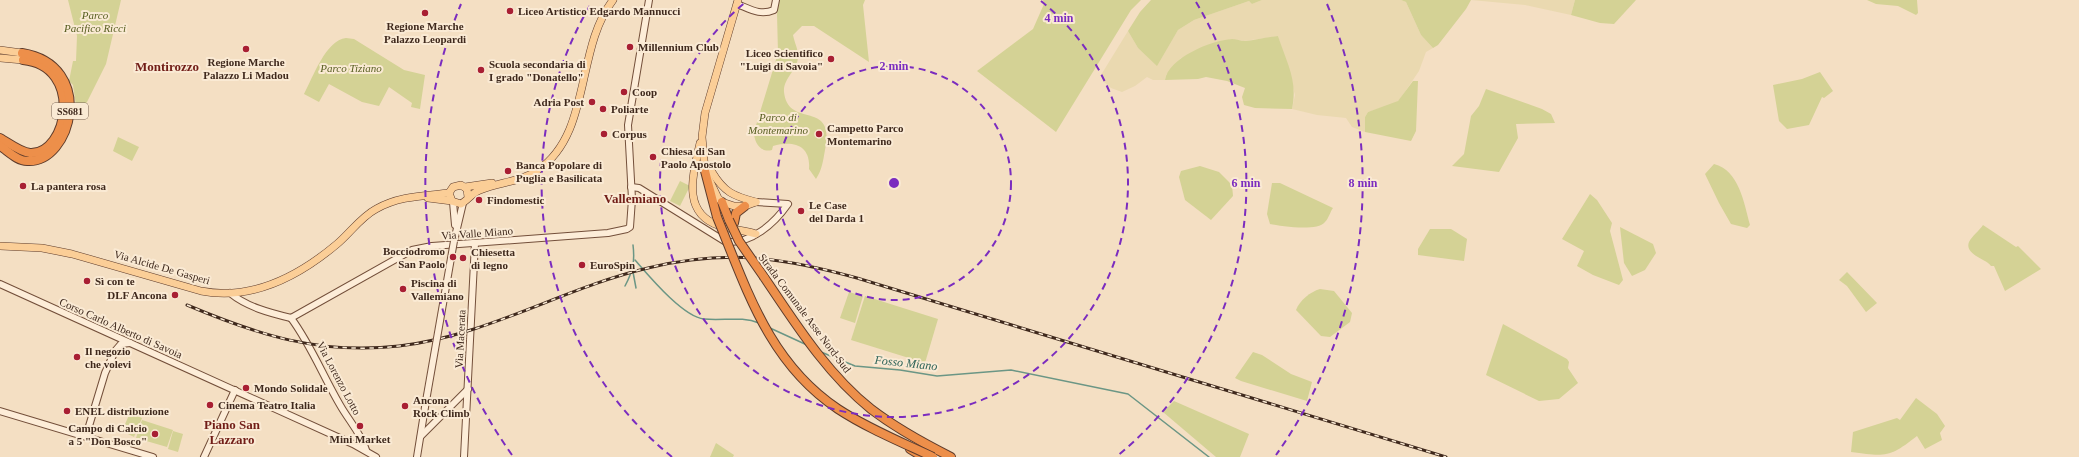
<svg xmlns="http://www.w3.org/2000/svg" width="2079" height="457" viewBox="0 0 2079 457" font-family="'Times New Roman',serif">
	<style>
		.farmland { fill: #ead9b0 }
		.green { fill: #d4d295 }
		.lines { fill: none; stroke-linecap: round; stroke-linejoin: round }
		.stream { stroke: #6b9685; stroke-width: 1.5 }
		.secondary-casing { stroke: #734f3a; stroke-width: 8 }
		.primary-casing { stroke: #5e3c2c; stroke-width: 8 }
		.highway-casing { stroke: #5e3c2c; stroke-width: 10 }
		.secondary { stroke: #fdedd8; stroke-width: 6 }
		.primary { stroke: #fbce97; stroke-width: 7 }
		.highway { stroke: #ed8f4a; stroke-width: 8 }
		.rail-casing { stroke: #3f291d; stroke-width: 3 }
		.rail { stroke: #faead4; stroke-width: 1.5; stroke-dasharray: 4.5; stroke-linecap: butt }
		.secondary-bridge-casing { stroke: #734f3a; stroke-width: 8; stroke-linecap: butt }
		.highway-bridge-casing { stroke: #5e3c2c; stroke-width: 10; stroke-linecap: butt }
		.secondary-bridge { stroke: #fdedd8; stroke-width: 6 }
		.highway-bridge { stroke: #ed8f4a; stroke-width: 8 }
		.ring { fill: none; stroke: #7b2cbf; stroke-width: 2; stroke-dasharray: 7 5 }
		.poi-dot { fill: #a81f33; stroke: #faead4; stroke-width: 1.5 }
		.labels { text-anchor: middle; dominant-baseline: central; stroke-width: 4; stroke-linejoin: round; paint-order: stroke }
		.shield { fill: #faead4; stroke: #776354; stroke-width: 1 }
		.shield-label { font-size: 10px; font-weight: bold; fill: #3f291d }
		.poi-label { font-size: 11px; font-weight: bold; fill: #3f291d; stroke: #faead4; text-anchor: start }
		.park-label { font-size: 11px; font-style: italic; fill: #575e21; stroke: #faead4 }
		.street-label { font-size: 11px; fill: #3f291d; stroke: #faead4 }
		.water-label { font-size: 12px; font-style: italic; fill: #2a6156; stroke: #faead4 }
		.quarter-label { font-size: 13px; font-weight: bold; fill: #711d17; stroke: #faead4 }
		.centre { fill: #7b2cbf; stroke: #faead4; stroke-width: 2 }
		.ring-label { font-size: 12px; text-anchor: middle; font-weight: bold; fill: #7b2cbf; stroke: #faead4; stroke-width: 4; stroke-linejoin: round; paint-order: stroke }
	</style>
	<rect width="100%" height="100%" fill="#f4dfc3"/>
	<g class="farmland">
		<path d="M1262,0h139l5,2 15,33 12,13 -7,4 -7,19 -19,28 -4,4 -28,9 -3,5v15l-13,-5 -6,-9 -29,-3 -25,-6 3,-14 -17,-59 -34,5 -12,-2 -19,5 -32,14 -15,17 -1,5h-12l-6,-3 -12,9 -13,6 -11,-4 -7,-6 -3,-7 27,-44 10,17 18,16 22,-34 16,-10 55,-19 3,3z"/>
		<path d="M1471,0h104l-4,15 -46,-10z"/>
	</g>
	<g class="green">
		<path d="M68,0h53l-15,64 -28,56 -5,-35 -4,-4 4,-20h3l1,-25z"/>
		<path d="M779,0h86l-2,5 6,57 -55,-36h-12l-9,9c1,6 5,14 5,20 1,14 -15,23 -14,37 4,38 52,6 41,58 -2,11 -3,20 -9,29l-7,-10c2,-24 -16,-29 -36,-23l-1,4c-12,3 -18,-8 -18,-18l24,-79 -1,-39z"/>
		<path d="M1043,0h98l-10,10 -75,122 -79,-61 56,-42 11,-25z"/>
		<path d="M1151,0h111l-10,4 -3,-3 -55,19 -16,10 -21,36 -19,-18 -10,-17 12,-19z"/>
		<path d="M1401,0h70l-5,9 -28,36 -5,3 -12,-13 -15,-33z"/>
		<path d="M1575,0h61l-22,24 -14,-1 -29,-8z"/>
		<path d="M1867,0h50l1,13 -2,2 -18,-9 -22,-2z"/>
		<path d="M1278,36c9,28 20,44 14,73l-37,-1 -11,-3 -2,-8 3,-9 -18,-7 -21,-4 -8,2 -33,1c3,-22 47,-40 67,-41 4,0 9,2 13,2 11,-1 22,-4 33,-5z"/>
		<path d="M346,38l8,1 50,31 21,5 -5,34 -9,-2 1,-4 -23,-16 -10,19 -17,-4 -33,-18 -10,18 -15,-8c9,-17 22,-54 42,-56z"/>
		<path d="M1820,72l13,19 -9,7 -2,-1 -13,28 -22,4 -8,-8 -6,-36 29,-6z"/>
		<path d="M1413,81h5l-2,50 -5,10 -46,-9v-15l3,-5 30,-11z"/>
		<path d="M1486,89l56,20 9,5 4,9 -39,1 2,14 -19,34 -47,-6 12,-12 7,-38 8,-10z"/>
		<path d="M118,137l21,10 -7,14 -19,-10z"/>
		<path d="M1714,164c25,6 30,39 36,61l-3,3 -16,-4 -12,-21 -14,-29z"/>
		<path d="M1200,166l19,6 13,13 1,11 -22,24 -26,-20 -6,-23 2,-6z"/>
		<path d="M680,181l10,5 -10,20 -10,-5z"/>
		<path d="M1272,183h8l53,25c-3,4 -4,10 -8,14 -8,10 -44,4 -55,2l-3,-10z"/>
		<path d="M1590,194l7,6 15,23 -2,8 13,49 -4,5 -26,-10 -16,-9 7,-15 -22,-12z"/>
		<path d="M1983,225l33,22 2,-1 23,23 -36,22 -11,-25h-3c-4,-7 -27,-11 -22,-24 3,-6 10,-11 14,-17z"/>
		<path d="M1620,227l33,17 3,9 -11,17 -13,6 -8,-13z"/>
		<path d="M1430,229h21l16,10 -3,22 -46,-6v-6z"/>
		<path d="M1847,272l30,31 -11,9 -19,-26 -8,-6z"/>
		<path d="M1320,289l14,2 18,22 -2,9 -20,15 -9,-1 -25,-26c4,-10 14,-18 24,-21z"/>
		<path d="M849,292l14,4 -8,27 -15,-5z"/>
		<path d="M865,296l73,23 -13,44 -74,-23z"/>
		<path d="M1503,324l64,35 2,3 -1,6 10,15 -19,16 -20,2 -53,-26z"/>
		<path d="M1253,352l9,3 29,19 21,8 -5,19 -66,-20 -6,-3z"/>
		<path d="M1916,398l21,16 8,12 -5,7 2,7 -17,9 -8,-13c-27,21 -30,21 -66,16l2,-20 44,-14 3,2z"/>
		<path d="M1174,401l75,33 -9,23h-24l-53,-45z"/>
		<path d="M130,413l12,5 -8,19 -12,-6z"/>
		<path d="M142,420l31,10 -6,17 -31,-9z"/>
		<path d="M173,431l10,3 -5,18 -10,-3z"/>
		<path d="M716,443l18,12 -1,2h-23z"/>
	</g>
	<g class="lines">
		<g class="stream">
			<path d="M635,260c14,16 48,57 69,59 19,2 38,-3 55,4"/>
			<path d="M633,272l3,16"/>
			<path d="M625,286c8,-15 10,-25 8,-41"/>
			<path d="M770,328l37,17"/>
			<path d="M821,352l34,14 45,4 37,6 74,-6 117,24 81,63"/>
		</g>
		<defs>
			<g id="secondary">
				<path d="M737,4c13,5 23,12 37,6l2,-10"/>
				<path d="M631,187l8,1 87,54c25,2 48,-18 62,-38l-32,-2"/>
				<path d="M453,202l2,23"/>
				<path d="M454,241l9,-38"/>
				<path d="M0,284l353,160 23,13"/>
				<path d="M230,293c17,14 40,20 61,25"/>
				<path d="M291,318l121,-68 20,-4 176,-13 19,-4 3,-2 2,-28 -4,-74 21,-125"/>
				<path d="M291,318c20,27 32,58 49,87 9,16 21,28 26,45"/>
				<path d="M0,411l153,46"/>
				<path d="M86,436l19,-63 10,-22 6,-7 9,-1"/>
				<path d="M421,436l47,-47"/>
				<path d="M204,457l31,-67"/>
				<path d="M417,457l9,-56"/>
				<path d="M464,457l11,-214"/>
			</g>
			<g id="primary">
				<path d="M738,0l-33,113 -3,24 3,34 13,27 4,4 12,4h11l11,-4"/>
				<path d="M0,50l22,3"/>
				<path d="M0,58l23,2"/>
				<path d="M700,143c-7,32 -19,70 20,83 12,4 24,4 36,8"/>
				<path d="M712,172c12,20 21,24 44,30"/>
				<path d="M465,187l27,-4"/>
				<path d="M468,197l-1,-8 -6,-4 -8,2 -4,6 3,8 9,3c7,-4 11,-11 19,-14 19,-8 41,-8 58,-20 54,-37 37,-121 75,-170"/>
				<path d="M428,198l24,3"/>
				<path d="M0,246l42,2 30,6 129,37c51,10 98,-15 136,-47 13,-11 24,-27 39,-35 23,-13 47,-13 73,-16"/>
			</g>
			<g id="highway">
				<path d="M0,138c9,5 20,14 30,15 38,2 54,-87 -7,-93"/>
				<path d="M0,146c8,5 17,15 27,15 45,3 70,-96 -5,-108"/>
				<path d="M705,171l12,46"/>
				<path d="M722,202l7,18"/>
				<path d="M734,223l2,-10 9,-7"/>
				<path d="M764,277c31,46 63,97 107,132 25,19 52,34 80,48"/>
				<path d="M910,449l13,8"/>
			</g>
		</defs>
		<use href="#secondary" class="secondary-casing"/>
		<use href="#primary" class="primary-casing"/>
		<use href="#highway" class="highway-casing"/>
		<use href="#secondary" class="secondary"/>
		<use href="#primary" class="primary"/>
		<use href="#highway" class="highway"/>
		<defs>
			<path id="rail" d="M187,305c71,30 133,50 212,41 88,-10 164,-58 249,-78 78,-19 133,-11 209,10l589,179"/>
		</defs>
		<use href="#rail" class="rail-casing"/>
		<use href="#rail" class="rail"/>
		<defs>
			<path id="secondary-bridge" d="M426,401l28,-160"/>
			<g id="highway-bridge">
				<path d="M717,217c30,73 52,146 121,192 29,19 63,33 95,48"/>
				<path d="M729,220l10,21 25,36"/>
			</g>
		</defs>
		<use href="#secondary-bridge" class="secondary-bridge-casing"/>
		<use href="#highway-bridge" class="highway-bridge-casing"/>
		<use href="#secondary-bridge" class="secondary-bridge"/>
		<use href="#highway-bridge" class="highway-bridge"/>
	</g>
	<g class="ring">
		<circle cx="894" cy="183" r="117"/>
		<path d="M1041 1A234 234 0 1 1 747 1"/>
		<path d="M672 457A352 352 0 0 1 592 2M1196 2A352 352 0 0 1 1116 457"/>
		<path d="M512 455A469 469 0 0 1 461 4M1327 4A469 469 0 0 1 1276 455"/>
	</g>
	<g class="poi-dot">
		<circle cx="510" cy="11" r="4"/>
		<circle cx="425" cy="13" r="4"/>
		<circle cx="630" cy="47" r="4"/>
		<circle cx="246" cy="49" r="4"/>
		<circle cx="831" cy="59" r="4"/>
		<circle cx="481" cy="70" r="4"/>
		<circle cx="624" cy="92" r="4"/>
		<circle cx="592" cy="102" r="4"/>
		<circle cx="603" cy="109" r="4"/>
		<circle cx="604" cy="134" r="4"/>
		<circle cx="819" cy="134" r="4"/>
		<circle cx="653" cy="157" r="4"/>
		<circle cx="508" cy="171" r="4"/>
		<circle cx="23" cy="186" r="4"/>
		<circle cx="479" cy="200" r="4"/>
		<circle cx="801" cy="211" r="4"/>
		<circle cx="453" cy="257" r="4"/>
		<circle cx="463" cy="258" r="4"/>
		<circle cx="582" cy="265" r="4"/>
		<circle cx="87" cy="281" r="4"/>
		<circle cx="403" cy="289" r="4"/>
		<circle cx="175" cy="295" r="4"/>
		<circle cx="77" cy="357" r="4"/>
		<circle cx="246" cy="388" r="4"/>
		<circle cx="210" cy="405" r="4"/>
		<circle cx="405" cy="406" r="4"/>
		<circle cx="67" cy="411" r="4"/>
		<circle cx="360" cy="426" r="4"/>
		<circle cx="155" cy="434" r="4"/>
	</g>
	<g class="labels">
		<rect class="shield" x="52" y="103" width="36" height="16" rx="3"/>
		<g class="shield-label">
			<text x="70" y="111">SS681</text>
		</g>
		<g class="poi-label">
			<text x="518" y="11">Liceo Artistico Edgardo Mannucci</text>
			<text x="425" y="26" text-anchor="middle">Regione Marche<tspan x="425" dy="13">Palazzo Leopardi</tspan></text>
			<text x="638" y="47">Millennium Club</text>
			<text x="823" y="53" text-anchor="end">Liceo Scientifico<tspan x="823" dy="13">"Luigi di Savoia"</tspan></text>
			<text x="246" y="62" text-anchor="middle">Regione Marche<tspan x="246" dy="13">Palazzo Li Madou</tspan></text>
			<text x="489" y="64">Scuola secondaria di<tspan x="489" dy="13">I grado "Donatello"</tspan></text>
			<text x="632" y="92">Coop</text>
			<text x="584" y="102" text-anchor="end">Adria Post</text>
			<text x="611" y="109">Poliarte</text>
			<text x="827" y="128">Campetto Parco<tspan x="827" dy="13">Montemarino</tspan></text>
			<text x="612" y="134">Corpus</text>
			<text x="661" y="151">Chiesa di San<tspan x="661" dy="13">Paolo Apostolo</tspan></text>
			<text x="516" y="165">Banca Popolare di<tspan x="516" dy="13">Puglia e Basilicata</tspan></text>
			<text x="31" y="186">La pantera rosa</text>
			<text x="487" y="200">Findomestic</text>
			<text x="809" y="205">Le Case<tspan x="809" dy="13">del Darda 1</tspan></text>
			<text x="445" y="251" text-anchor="end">Bocciodromo<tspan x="445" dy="13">San Paolo</tspan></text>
			<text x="471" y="252">Chiesetta<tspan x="471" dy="13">di legno</tspan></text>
			<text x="590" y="265">EuroSpin</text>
			<text x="95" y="281">Sì con te</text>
			<text x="411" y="283">Piscina di<tspan x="411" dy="13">Vallemiano</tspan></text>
			<text x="167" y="295" text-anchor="end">DLF Ancona</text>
			<text x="85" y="351">Il negozio<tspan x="85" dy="13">che volevi</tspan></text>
			<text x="254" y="388">Mondo Solidale</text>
			<text x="413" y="400">Ancona<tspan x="413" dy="13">Rock Climb</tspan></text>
			<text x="218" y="405">Cinema Teatro Italia</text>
			<text x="75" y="411">ENEL distribuzione</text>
			<text x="147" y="428" text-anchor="end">Campo di Calcio<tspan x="147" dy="13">a 5 "Don Bosco"</tspan></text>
			<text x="360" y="439" text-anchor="middle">Mini Market</text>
		</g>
		<g class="park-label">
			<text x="95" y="15">Parco<tspan x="95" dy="13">Pacifico Ricci</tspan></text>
			<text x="351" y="68">Parco Tiziano</text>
			<text x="778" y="117">Parco di<tspan x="778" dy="13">Montemarino</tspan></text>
		</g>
		<g class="street-label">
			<text transform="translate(477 233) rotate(-4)">Via Valle Miano</text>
			<text transform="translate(162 267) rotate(16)">Via Alcide De Gasperi</text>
			<text transform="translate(805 313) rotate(53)">Strada Comunale Asse Nord-Sud</text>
			<text transform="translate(121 328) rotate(24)">Corso Carlo Alberto di Savoia</text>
			<text transform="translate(460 339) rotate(-87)">Via Macerata</text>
			<text transform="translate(339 378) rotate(62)">Via Lorenzo Lotto</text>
		</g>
		<g class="water-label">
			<text transform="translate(906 363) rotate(6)">Fosso Miano</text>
		</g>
		<g class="quarter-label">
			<text x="167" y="66">Montirozzo</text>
			<text x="635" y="198">Vallemiano</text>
			<text x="232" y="424">Piano San<tspan x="232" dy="15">Lazzaro</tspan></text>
		</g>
	</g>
	<circle cx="894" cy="183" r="6" class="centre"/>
	<g class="ring-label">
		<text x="1059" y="22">4 min</text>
		<text x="894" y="70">2 min</text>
		<text x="1246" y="187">6 min</text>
		<text x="1363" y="187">8 min</text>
	</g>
</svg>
